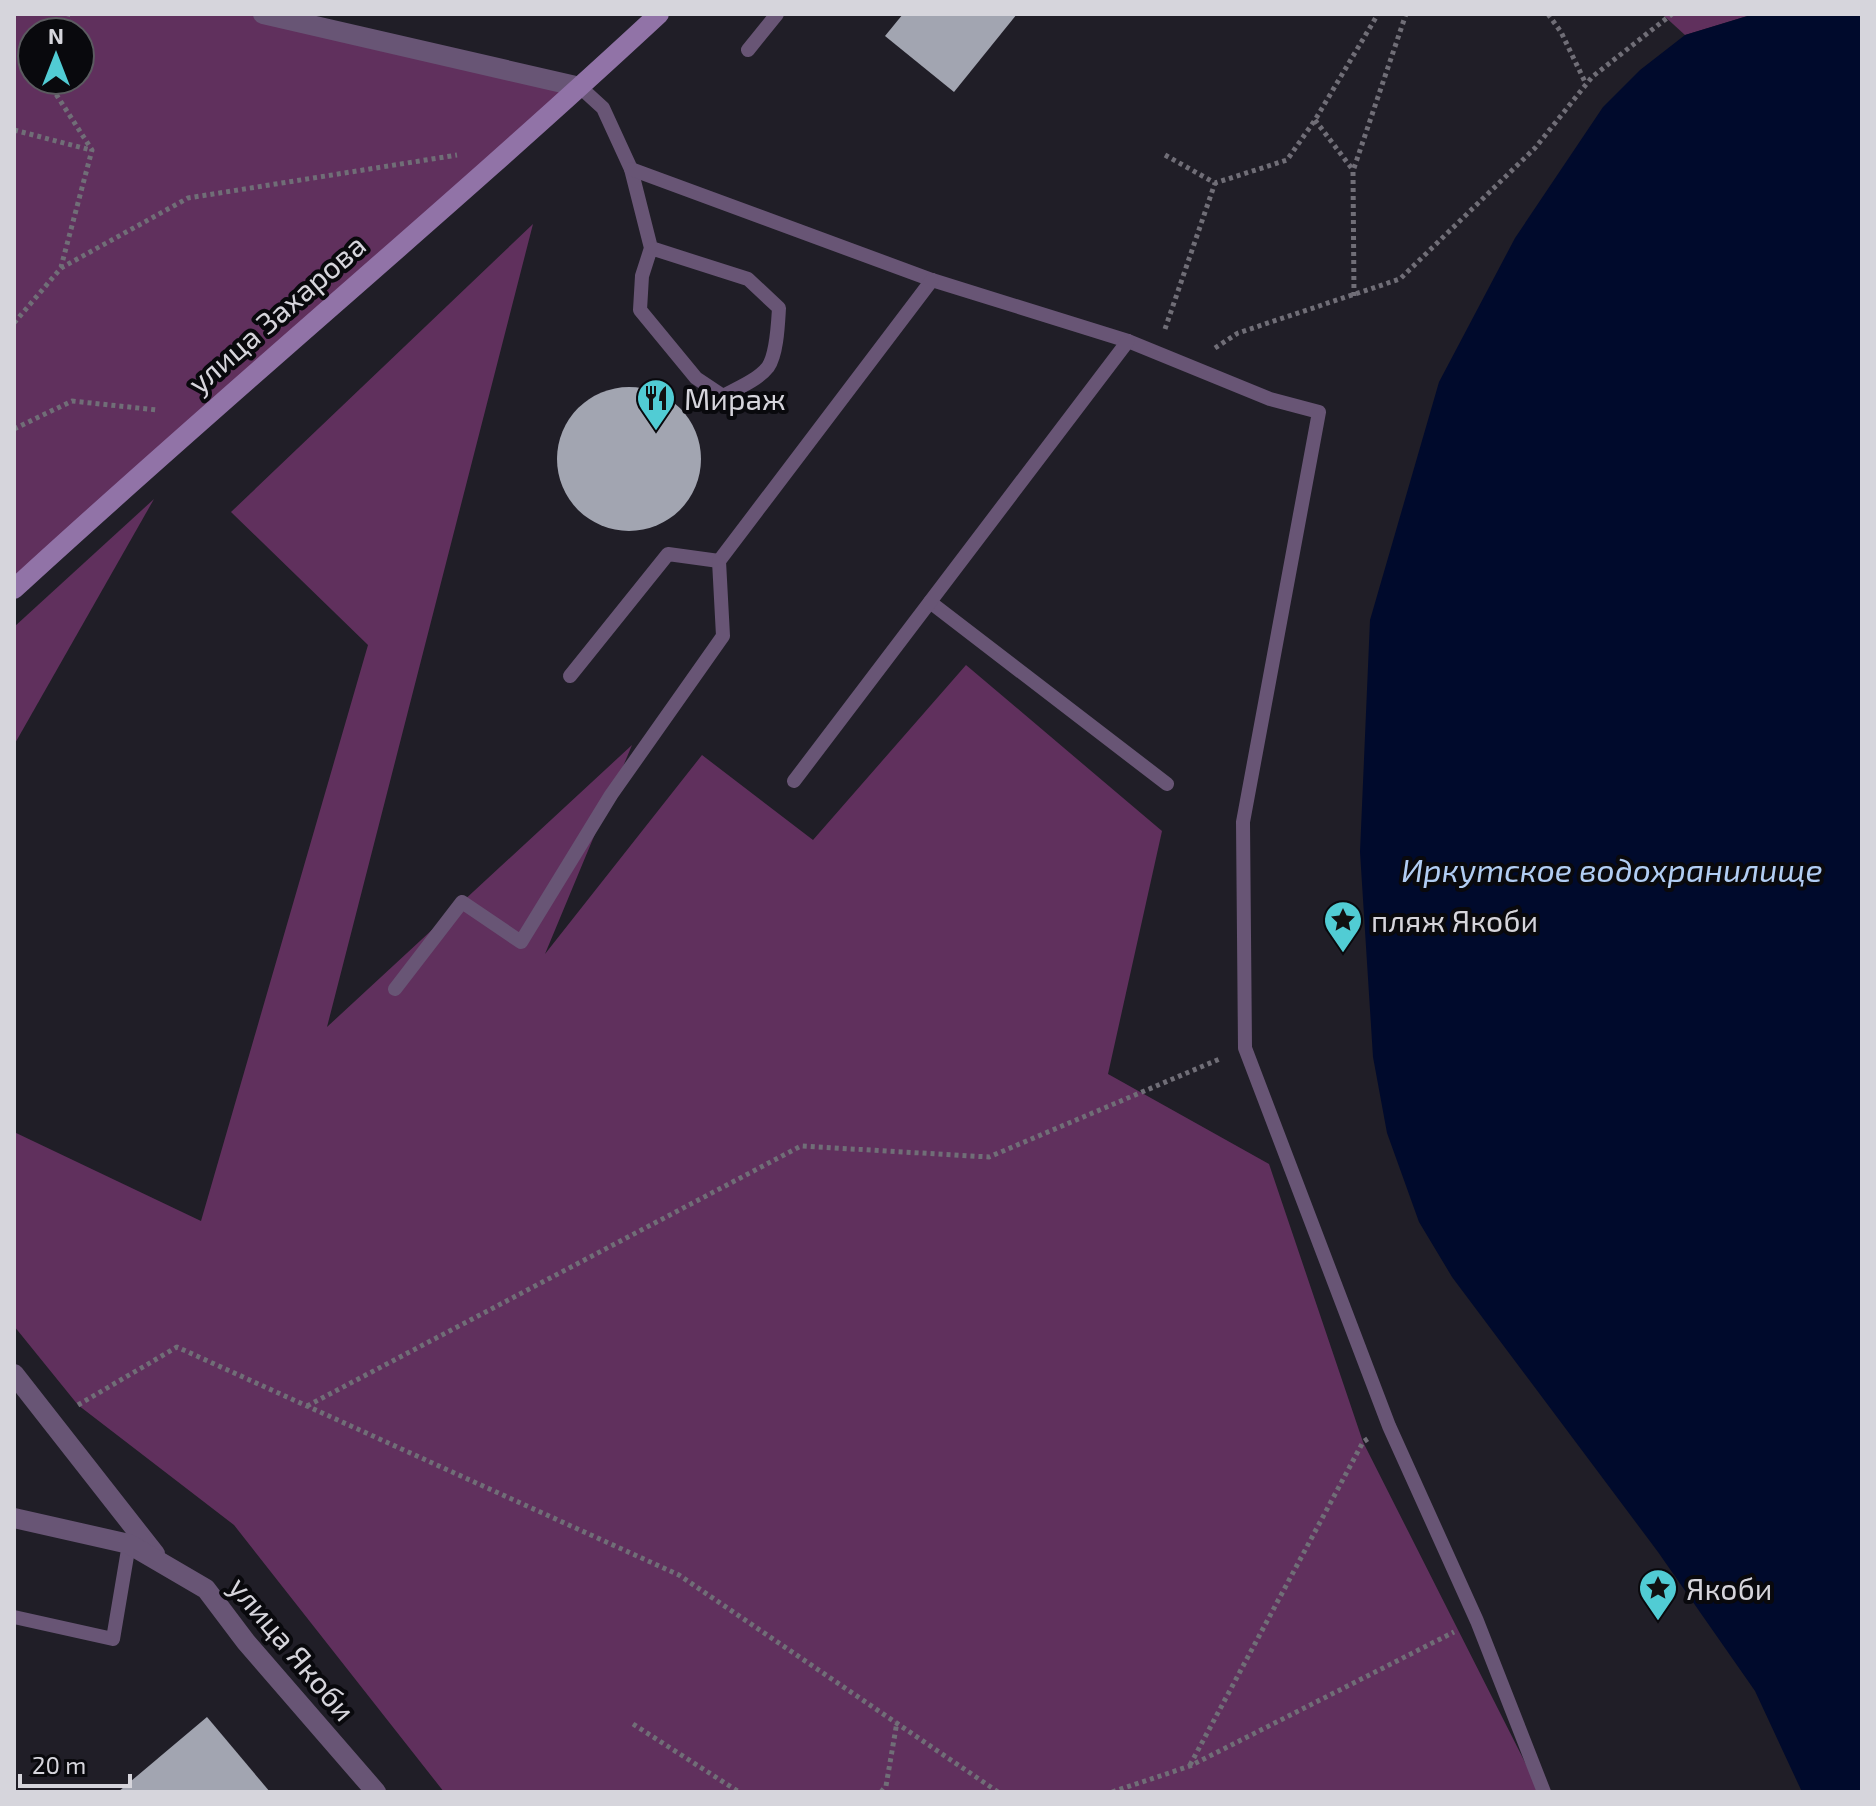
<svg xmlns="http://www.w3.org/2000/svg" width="1876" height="1806" viewBox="0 0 1876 1806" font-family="'Exo 2',sans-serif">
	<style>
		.green { fill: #60305d; fill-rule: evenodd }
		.water { fill: #000a2c }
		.building { fill: #a2a5b1 }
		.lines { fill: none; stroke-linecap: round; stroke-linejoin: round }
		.path { stroke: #706e77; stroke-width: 5; stroke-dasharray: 4 4; stroke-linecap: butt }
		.service { stroke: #685575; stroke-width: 14 }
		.minor { stroke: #685575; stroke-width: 20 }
		.tertiary { stroke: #685575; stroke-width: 20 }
		.secondary { stroke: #9173a7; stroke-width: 20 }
		.labels { text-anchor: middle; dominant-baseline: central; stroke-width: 8; stroke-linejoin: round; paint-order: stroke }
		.street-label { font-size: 30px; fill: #d6d5dc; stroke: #09090d }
		.poi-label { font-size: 30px; fill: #d6d5dc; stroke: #09090d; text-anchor: start }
		.water-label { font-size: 32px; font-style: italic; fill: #b1cdf3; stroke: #09090d }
	</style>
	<rect width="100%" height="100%" fill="#201e27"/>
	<g class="green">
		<path d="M14,14h249l317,73 -566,502zM32,32h48v48h-48z"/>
		<path d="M1662,14h92l-69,21z"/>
		<path d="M533,224l-206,803 305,-282 -87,209 157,-199 111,85 153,-175 196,166 -54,243 161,90 94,278 177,350h-1096l-210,-267 -156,-120 -64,-79v-194l187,89 167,-576 -137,-133z"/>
		<path d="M154,499l-140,246v-118z"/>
	</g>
	<path class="water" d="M1754,14h108v1778h-60l-47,-101 -97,-139 -206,-275 -33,-55 -32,-89 -14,-76 -13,-205 10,-232 69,-238 76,-144 88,-131 37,-37 45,-35z"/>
	<g class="building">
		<path d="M903,14h114l-63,78 -69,-56z"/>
		<circle cx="629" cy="459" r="72"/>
		<path d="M207,1717l63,75h-152z"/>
	</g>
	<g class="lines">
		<g class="path">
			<path d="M1548,14l13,18 25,52"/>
			<path d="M64,32l4,-18"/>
			<path d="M54,80l-2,8 40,62 -31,117"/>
			<path d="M1315,120l38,50"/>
			<path d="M14,130l77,20"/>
			<path d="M1165,155l50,28 72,-23 28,-40 63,-106"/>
			<path d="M1354,296l-1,-125 53,-157"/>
			<path d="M14,323l47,-55 127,-70 269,-43"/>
			<path d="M1165,329l50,-146"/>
			<path d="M1215,348l23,-15 162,-54 135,-131 57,-71 80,-63"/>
			<path d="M14,429l58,-28 85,9"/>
			<path d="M78,1405l99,-58 502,228 319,217"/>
			<path d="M307,1406l494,-260 188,11 233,-99"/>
			<path d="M633,1724l106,68"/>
			<path d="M1190,1765l173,-323 6,-4"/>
			<path d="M881,1792l5,-6 11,-64"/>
			<path d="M1112,1792l78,-26 264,-134"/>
		</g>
		<g class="service">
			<path d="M748,50l29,-36"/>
			<path d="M580,87l23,21 28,61 20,79 -9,28 -2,34 56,68 27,18c13,-7 35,-16 45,-29 9,-13 10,-43 11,-59l-31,-29 -97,-31"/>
			<path d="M631,169l301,111 196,61 142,58 49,13 -76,410 2,226 144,378 88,195 67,171"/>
			<path d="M930,602l237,182"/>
			<path d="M570,676l98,-122 51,7"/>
			<path d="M794,781l334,-440"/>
			<path d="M395,989l67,-87 59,40 90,-147 112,-159 -4,-75 213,-281"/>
			<path d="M14,1617l99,22 16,-95"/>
		</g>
		<path class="minor" d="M263,14l317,73"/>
		<g class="tertiary">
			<path d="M14,1374l141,180"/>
			<path d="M14,1518l115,26 77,45 40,53 130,150"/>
		</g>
		<path class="secondary" d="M14,589c212,-195 434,-379 645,-575"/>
	</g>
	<defs>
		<symbol id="restaurant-pin" viewBox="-11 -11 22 30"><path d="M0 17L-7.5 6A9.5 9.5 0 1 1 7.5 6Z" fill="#51ccd4" stroke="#09090d"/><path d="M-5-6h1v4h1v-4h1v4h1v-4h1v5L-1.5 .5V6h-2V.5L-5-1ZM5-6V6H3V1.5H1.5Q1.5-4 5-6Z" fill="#111"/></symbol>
		<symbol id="sight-pin" viewBox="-11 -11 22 30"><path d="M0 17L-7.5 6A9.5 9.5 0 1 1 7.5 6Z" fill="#51ccd4" stroke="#09090d"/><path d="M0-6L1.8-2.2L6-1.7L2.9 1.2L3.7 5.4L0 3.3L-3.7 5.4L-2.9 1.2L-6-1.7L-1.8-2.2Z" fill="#111"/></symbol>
	</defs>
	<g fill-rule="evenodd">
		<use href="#restaurant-pin" x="634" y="376" width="44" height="60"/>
		<use href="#sight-pin" x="1321" y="898" width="44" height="60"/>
		<use href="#sight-pin" x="1636" y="1566" width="44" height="60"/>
	</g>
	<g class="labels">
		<g class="street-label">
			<text transform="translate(276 313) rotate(-41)">улица Захарова</text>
			<text transform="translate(293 1648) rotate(50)">улица Якоби</text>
		</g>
		<g class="poi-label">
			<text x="684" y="398">Мираж</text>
			<text x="1371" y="920">пляж Якоби</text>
			<text x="1686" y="1588">Якоби</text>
		</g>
		<g class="water-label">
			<text x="1612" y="869">Иркутское водохранилище</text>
		</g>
	</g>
	<rect width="1876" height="1806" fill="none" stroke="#d6d5dc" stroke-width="32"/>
	<g transform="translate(56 56)"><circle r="38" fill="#09090d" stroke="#5b5b60" stroke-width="2"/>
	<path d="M0-6L14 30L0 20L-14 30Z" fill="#51ccd4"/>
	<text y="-12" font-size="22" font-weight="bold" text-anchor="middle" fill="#d6d5dc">N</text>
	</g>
	<path d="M20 1774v12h110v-12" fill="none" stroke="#d6d5dc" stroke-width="4"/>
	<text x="32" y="1774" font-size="24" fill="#d6d5dc" stroke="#09090d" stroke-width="6" paint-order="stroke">20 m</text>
</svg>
